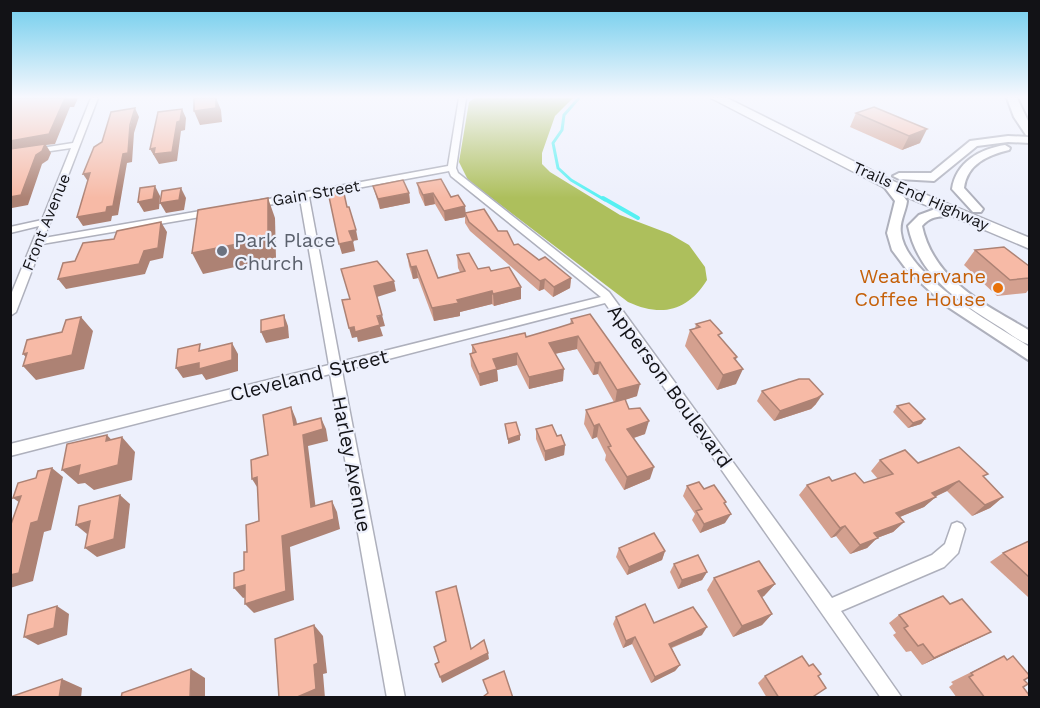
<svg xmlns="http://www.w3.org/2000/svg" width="1040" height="708" viewBox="0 0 1040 708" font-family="'Work Sans',sans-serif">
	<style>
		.forest { fill: #adbf5c }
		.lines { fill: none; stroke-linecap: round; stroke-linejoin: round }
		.stream-far1 { stroke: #56f0f2; stroke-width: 3 }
		.stream { stroke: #56f0f2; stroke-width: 4 }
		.street-casing { stroke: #aeb0bc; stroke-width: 3 }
		.secondary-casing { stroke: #aeb0bc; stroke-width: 4 }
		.highway-casing { stroke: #aeb0bc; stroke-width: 3 }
		.street { fill: #fff; fill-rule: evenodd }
		.secondary { fill: #fff; fill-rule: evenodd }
		.highway { fill: #fff; fill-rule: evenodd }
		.wall { fill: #d4a08f }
		.shaded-wall { fill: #ad8274 }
		.building { fill: #f7baa6; stroke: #ad8274; stroke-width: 1.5 }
		.worship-dot { fill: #6b7280; stroke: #edf0fc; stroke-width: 2 }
		.food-dot { fill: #e8710a; stroke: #edf0fc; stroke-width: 2 }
		.labels { text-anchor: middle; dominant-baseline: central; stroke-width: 4.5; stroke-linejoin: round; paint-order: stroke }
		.far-street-label { font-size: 16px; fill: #121216; stroke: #edf0fc }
		.worship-label { font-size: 20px; fill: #5b616d; stroke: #edf0fc; text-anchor: start }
		.food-label { font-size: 20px; fill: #c56008; stroke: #edf0fc; text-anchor: end }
		.street-label { font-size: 20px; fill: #121216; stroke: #edf0fc }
	</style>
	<rect width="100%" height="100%" fill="#edf0fc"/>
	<path class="forest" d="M475,98h98l-18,18 -13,37v11l8,8 70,43 50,19 19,11 16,22 2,13c-20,32 -46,37 -79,22l-160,-122 -9,-18 10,-60z"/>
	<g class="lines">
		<path class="stream-far1" d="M579,98l-15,17 -2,15 -9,13 5,25 13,12 34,20"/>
		<path class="stream" d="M603,198l35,20"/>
		<defs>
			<g id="street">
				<path d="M91,98h7l-54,140 168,-29 5,3 -5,3 -170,29 -26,68 -6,4v-19l29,-71 -29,7v-6l32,-7 29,-72 -61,9v-4l63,-10z"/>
				<path d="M459,98h7l-10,70 2,5 151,119 223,306 100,-43 13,-11 7,-20 5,-2 5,2 3,5 -7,24 -14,14 -103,44 61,87h-21l-276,-395 -263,68 63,327h-18l-57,-324 -320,82v-12l319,-79 -29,-166 -48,9 -5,-3 5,-3 196,-36zM449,171l2,5 150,121 -261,65 -31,-165z"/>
			</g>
			<g id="secondary">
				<path d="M1007,98h10l13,27v11l-4,-1 -12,-18z"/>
				<path d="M1008,136l22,1v6l-22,-1 -31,4 -43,35 -35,-2 -6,-3 6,-3h32l39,-32z"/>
				<path d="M1005,145l5,3 -1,2c-21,5 -42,14 -45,38l19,21 -2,3h-8l-21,-23c4,-27 28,-40 53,-44z"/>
				<path d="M888,180l4,1 15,20c-1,10 -8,21 -6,32 5,43 94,92 129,114v14l-85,-56 -38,-35 -15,-20 -5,-17 8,-32 -13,-17z"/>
				<path d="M938,208h17l6,4c-12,9 -25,-2 -39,14 12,55 63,78 108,105v14c-12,-4 -22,-13 -32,-19 -40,-25 -80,-51 -90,-100l11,-11z"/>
			</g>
			<path id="highway" d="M711,98h16l166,83 137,57v11l-147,-62z"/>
		</defs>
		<use href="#street" class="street-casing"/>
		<use href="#secondary" class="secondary-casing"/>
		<use href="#highway" class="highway-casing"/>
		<use href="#street" class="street"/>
		<use href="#secondary" class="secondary"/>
		<use href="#highway" class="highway"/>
	</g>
	<g class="wall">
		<path d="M874,107l46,36 -18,7 -52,-23 6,-14z"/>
		<path d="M417,183l49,30 32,18 16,14 57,33 -1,10 -17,9 -9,-8 -5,2 -69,-60 -5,-8v-6l-20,4 -10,-17 -10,2 -6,-13z"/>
		<path d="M373,186l36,7 1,10 -30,6z"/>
		<path d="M975,250l54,16v23l-3,4 -29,3 -33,-31z"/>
		<path d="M407,254l31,24 22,-6 -2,-4 -1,-13 21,14 13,2 30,28 -27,7 -2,-2 -32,8v4l-26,5 -16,-43 -5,1 -4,-13z"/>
		<path d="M571,319l66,77 -12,4 4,9 16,25 -11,4 16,41 -26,11 -19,-30 1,-5 -9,-18 -5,2 -8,-15 2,-14 28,-8 -16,-28 -5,1 -16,-26 -22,5 8,27 -34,8 -12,-24 -20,5 1,11 -18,5 -9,-20 -1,-12 2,-1v-8l54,-8 31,-9 13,-4z"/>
		<path d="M696,324l24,14 16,23v23l-19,6 -32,-44 5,-16 5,-1z"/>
		<path d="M762,391l54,13 -5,5 -37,12 -17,-20z"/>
		<path d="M897,406l28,13 -4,5 -13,4 -15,-16z"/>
		<path d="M536,429l21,7 8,9 -1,10 -19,6 -9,-22z"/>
		<path d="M880,460l38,3 66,15 19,19 -13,11 -18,8 -25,-25 -12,6 -11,10 -24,10 4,5 -11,10 -16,6 -10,10 -17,6 -14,-18 -5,2 -32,-43 8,-10 25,-4 32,2 14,-4 -7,-8z"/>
		<path d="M687,486l17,3 21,16v18l-25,10 -8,-13 3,-6 -12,-18z"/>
		<path d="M1029,541v55l-1,1 -38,-35 13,-9z"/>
		<path d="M619,548l46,3 -3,9 -35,15 -11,-18z"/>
		<path d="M674,564l33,8 -5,8 -24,9 -8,-17z"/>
		<path d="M714,578l61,6 -11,12 -2,1 10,17 -10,11 -29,12 -26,-47z"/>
		<path d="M950,604l41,28 -69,33 -11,-14 -5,1 -13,-17 3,-2 -7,-10 10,-8z"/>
		<path d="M616,617l38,6 48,12 -30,13 8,17 -5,6 -24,12 -19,-39 -9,4 -10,-24z"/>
		<path d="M1004,656l20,24 -1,7 6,11h-72l-8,-11 4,-3 -2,-2z"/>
		<path d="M809,666l9,10 -7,22h-44l-9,-15 7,-7z"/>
	</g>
	<g class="shaded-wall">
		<path d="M64,98h14l-4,9h-4l-15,37 -9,1 5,8 -3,7 -6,4 -14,41 -16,3 -2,5v-72z"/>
		<path d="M216,98l5,12 1,12 -22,3 -6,-14z"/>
		<path d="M135,108l4,9 -5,16 -2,29 -5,1 -9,52 -6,1 -1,5 -28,5 -6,-9 46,-63z"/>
		<path d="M182,109l4,9 -1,12 -4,1 -4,30 -18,3 -9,-15 27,-27z"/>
		<path d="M927,129l-7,14 -18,7 7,-14z"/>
		<path d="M90,173l-1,10 -6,-9z"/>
		<path d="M155,186l5,10 -1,13 -15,3 -6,-10z"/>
		<path d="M181,188l5,10 -2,12 -18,3 -6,-10z"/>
		<path d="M409,193l1,10 -30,6 -2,-10z"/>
		<path d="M433,193l2,11 -10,2 -2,-11z"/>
		<path d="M268,198l7,20 1,40 -73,16 -11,-21z"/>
		<path d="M465,206l1,10 -1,-3v4l-20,4 -1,-10z"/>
		<path d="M161,222l6,10 -4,26 -13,3 -5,13 -79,15 -8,-10 86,-28z"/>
		<path d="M356,230l2,10 -5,1 2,10 -13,3 -3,-10 10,-13z"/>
		<path d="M416,266l2,12 -5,1 -2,-12z"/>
		<path d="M571,278l-1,10 -17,9 1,-10z"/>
		<path d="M545,279l-1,10 -5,2 1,-10z"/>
		<path d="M394,281l2,10 -19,6 -3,-11z"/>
		<path d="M521,287v12l-27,7 -1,-12z"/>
		<path d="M492,291v13l-32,8v4l-26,5 -2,-13 25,-8z"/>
		<path d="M284,315l4,11 1,12 -23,5 -5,-11z"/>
		<path d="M382,315l3,11 -5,1 3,9 -25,6 -1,-5 -5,1 -3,-10z"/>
		<path d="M81,317l12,14 -9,38 -48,11 -13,-14 9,-2 -9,-10 4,-1 9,10z"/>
		<path d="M578,336l-1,13 -28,6v-12z"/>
		<path d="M232,343l6,11v17l-32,9 -4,-6 -19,4 -7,-10 23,-5z"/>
		<path d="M517,353v12l-20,5 1,11 -18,5 -1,-12 14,-15z"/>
		<path d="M737,357l-6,15 12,-3 -7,15 -19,6 6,-15 11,-17z"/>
		<path d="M600,362l-2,12 -5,1 2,-12z"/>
		<path d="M564,369l-1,12 -34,8v-12z"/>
		<path d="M640,384l-3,12 -22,7 2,-13z"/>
		<path d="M823,394l-7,10 -5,5 -37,12 6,-10z"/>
		<path d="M291,407l5,12 4,18 -6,-12z"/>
		<path d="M321,418l5,11 2,12 -20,5 9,72 -6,-11 -8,-72z"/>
		<path d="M925,419l-4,5 -13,4 5,-5z"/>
		<path d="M649,421l-4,13 -21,7 3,-12z"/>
		<path d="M599,424l-2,13 -5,2 2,-13z"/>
		<path d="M107,435l13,14 2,-12 13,15 -3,28 -38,10 -9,-7 -7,1 -16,-14 18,-5 26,-24z"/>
		<path d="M520,435v5l-12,4v-5z"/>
		<path d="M565,445l-1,10 -19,6v-10z"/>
		<path d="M654,467l-4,12 -26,11 3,-13z"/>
		<path d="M52,468l11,9 -12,53 -7,2 -11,49 -23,7v-13z"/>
		<path d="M257,477l2,13 -7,-11z"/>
		<path d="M959,481l-12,10 -15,7 4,-1 -12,10 -39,16 11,-10 36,-20z"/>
		<path d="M120,495l10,9 -5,44 -28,9 -12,-9z"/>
		<path d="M21,496l5,11 -13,-9z"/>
		<path d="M1003,497l-13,11 -18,8 13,-11z"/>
		<path d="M332,501l5,11 3,17 -50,18 4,53 -40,13 -9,-9 37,-68z"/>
		<path d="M731,514l-6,9 -25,10 4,-9z"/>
		<path d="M90,521l10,9 -13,4 -11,-9z"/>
		<path d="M904,522l-11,10 -16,6 -10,10 -17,6 10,-9 14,-12z"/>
		<path d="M845,526l-9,10 -5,2 9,-10z"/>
		<path d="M665,551l-3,9 -35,15 2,-8z"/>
		<path d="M707,572l-5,8 -24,9 4,-9z"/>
		<path d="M775,584l-11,12 -16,7 10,-12z"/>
		<path d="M245,585l8,10 -10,3 -9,-10z"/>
		<path d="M57,606l12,8 -2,21 -29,10 -14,-8z"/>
		<path d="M772,614l-10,11 -29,12 9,-11z"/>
		<path d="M314,625l9,11 4,37 -4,1 2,24h-30l19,-33z"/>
		<path d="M707,627l-5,8 -37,15 4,-6z"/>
		<path d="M991,632l-14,7 -55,26 12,-7z"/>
		<path d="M635,637l-3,7 -9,4 3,-7z"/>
		<path d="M488,653l1,6 -47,24 -2,-6z"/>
		<path d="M680,665l-5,6 -24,12 4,-6z"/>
		<path d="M191,669l14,9v20h-15z"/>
		<path d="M62,679l20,9 -1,10h-22z"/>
	</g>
	<g class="building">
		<path d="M10,98h55l-16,36 -39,7z"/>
		<path d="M194,98h22v10l-22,3z"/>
		<path d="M874,107l53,22 -18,7 -53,-23z"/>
		<path d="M135,108l-5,17 -2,28 -5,1 -10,52 -6,1 -1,5 -29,5 13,-44 -7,1 11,-27 8,-5 9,-30z"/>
		<path d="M182,109l-2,12 -3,1 -5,30 -18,2 1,-6 -5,1 8,-37z"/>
		<path d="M45,144l-3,7 -6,4 -15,40 -11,2v-48z"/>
		<path d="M441,179l10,18 7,-2 7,11 -21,5 -11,-18 -10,2 -6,-12z"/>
		<path d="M403,180l6,13 -31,6 -5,-13z"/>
		<path d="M155,186l-2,13 -15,3 2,-14z"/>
		<path d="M181,188l-2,12 -19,3 2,-12z"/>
		<path d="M343,189l4,18h2l7,23 -7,1 4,10 -14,3 -11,-52z"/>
		<path d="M268,198v40l-76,15 6,-43z"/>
		<path d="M484,209l14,22h9l7,14 4,-1 21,16 6,-3 26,21 -17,9 -9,-8 -5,2 -71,-59 -4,-9z"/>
		<path d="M161,222l-3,26 -14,3 -5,13 -81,15 5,-16 12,-2 8,-18 31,-4 3,-8z"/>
		<path d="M1004,247l25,19v12l-19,2 -35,-30z"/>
		<path d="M427,250l11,28 27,-7 -8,-16 12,-2 9,16 11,-2 2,4 18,-4 12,20 -28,7 -1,-3 -35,9 2,3 -27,5 -16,-42 -5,1 -4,-13z"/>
		<path d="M377,261l17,20 -20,5 8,29 -5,1 3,9 -25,7 -1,-5 -5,1 -7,-28 8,-1 -9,-30z"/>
		<path d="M590,314l50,70 -23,6 -17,-28 -5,1 -17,-27 -29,7 15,26 -35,8 -12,-24 -24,6 4,10 -18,5 -9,-20 6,-2 -4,-7 53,-12 1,4 31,-9 16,-5 -2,-4z"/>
		<path d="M284,315l1,12 -24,5v-12z"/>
		<path d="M81,317l-9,38 -49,11 4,-13 -4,1 4,-14 35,-8 4,-12z"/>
		<path d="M710,320l12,13 -4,2 19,22 -3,1 9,11 -20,6 -33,-45 10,-3 -4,-3z"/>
		<path d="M232,343v17l-33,9v-6l-23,5 2,-19 22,-5 -1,7z"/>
		<path d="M799,379h10l14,15 -6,4 -37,13 -18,-20z"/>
		<path d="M625,399l4,10 11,-1 9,13 -22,8 27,38 -27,10 -19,-30 3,-1 -12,-22 -5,2 -8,-16z"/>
		<path d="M909,403l16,16 -12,4 -16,-17z"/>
		<path d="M291,407l3,18 27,-7 2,11 -20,6 8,72 21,-6 2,18 -52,17 4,55 -41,13v-19l-11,3v-15l10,-3v-18h3l-1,-27 13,-4 -2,-44 -5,2 -1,-19 17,-5 -5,-40z"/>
		<path d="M516,422l4,13 -12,4 -3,-15z"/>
		<path d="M552,425l5,11 4,-1 4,10 -20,6 -9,-22z"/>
		<path d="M107,435l-1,6 16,-4 -4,28 -40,11 2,-11 -18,5 5,-26z"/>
		<path d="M959,447l29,27 -5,2 20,21 -18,8 -26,-24 -27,12 4,4 -40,16 8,9 -30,11 4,5 -18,7 -15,-19 -5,2 -33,-43 22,-8 3,4 23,-8 9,10 29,-9 -13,-14 25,-10 13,13z"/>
		<path d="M52,468l-14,53 -7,2 -12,50 -9,2v-48l11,-31 -8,2 5,-15 18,-5 2,-7z"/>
		<path d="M699,482l5,7 10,-4 12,17 -2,1 7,11 -27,10 -8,-13 6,-2 -15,-23z"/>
		<path d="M120,495l-6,44 -29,9 5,-27 -14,4 3,-19z"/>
		<path d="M654,533l11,18 -36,16 -10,-19z"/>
		<path d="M1029,541v36l-26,-24z"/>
		<path d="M698,555l9,17 -25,8 -8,-16z"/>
		<path d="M759,561l16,23 -17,7 14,23 -30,12 -28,-48z"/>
		<path d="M456,586l15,63 13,-9 4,13 -48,24 -5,-13 4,-2 -5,-15 12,-6 -10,-49z"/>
		<path d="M943,596l7,8 12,-5 29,33 -57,26 -11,-14 -5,2 -14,-18 4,-2 -9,-11z"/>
		<path d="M645,604l9,19 39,-16 14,20 -38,17 11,21 -25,12 -20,-40 -9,4 -10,-24z"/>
		<path d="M57,606l-3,22 -30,9 4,-22z"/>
		<path d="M314,625l4,38 -4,2 2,24 -21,9h-16l-4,-59z"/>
		<path d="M802,656l7,10 4,-2 8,10 -3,2 8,12 -15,10h-32l-14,-22z"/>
		<path d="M1004,656l3,4 6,-4 16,19v2l-5,3 4,4 -5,3 6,8v3h-44l-16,-21 4,-2 -2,-2z"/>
		<path d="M191,669l-1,29h-69l1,-5z"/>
		<path d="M504,671l9,27h-29v-2l4,-3 -5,-13z"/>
		<path d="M62,679l-3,19h-49v-1z"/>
	</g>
	<linearGradient id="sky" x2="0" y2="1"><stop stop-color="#6dccec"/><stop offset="0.49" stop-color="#f7f8fe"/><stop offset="1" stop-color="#f7f8fe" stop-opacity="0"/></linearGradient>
	<rect width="1040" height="198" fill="url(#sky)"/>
	<circle class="worship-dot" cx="222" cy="251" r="6"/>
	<circle class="food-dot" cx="998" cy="288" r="6"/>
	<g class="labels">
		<g class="far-street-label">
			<text transform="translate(316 193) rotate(-10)">Gain Street</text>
			<text transform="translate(921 196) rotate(24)">Trails End Highway</text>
			<text transform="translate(46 222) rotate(-68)">Front Avenue</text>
		</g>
		<g class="worship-label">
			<text x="234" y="240">Park Place<tspan x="234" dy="23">Church</tspan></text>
		</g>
		<g class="food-label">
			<text x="986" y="276">Weathervane<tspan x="986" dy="23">Coffee House</tspan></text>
		</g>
		<g class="street-label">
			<text transform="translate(309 375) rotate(-14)">Cleveland Street</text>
			<text transform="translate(670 386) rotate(54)">Apperson Boulevard</text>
			<text transform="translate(352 464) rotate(79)">Harley Avenue</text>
		</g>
	</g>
	<rect width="1040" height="708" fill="none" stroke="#121216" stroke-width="24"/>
</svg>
